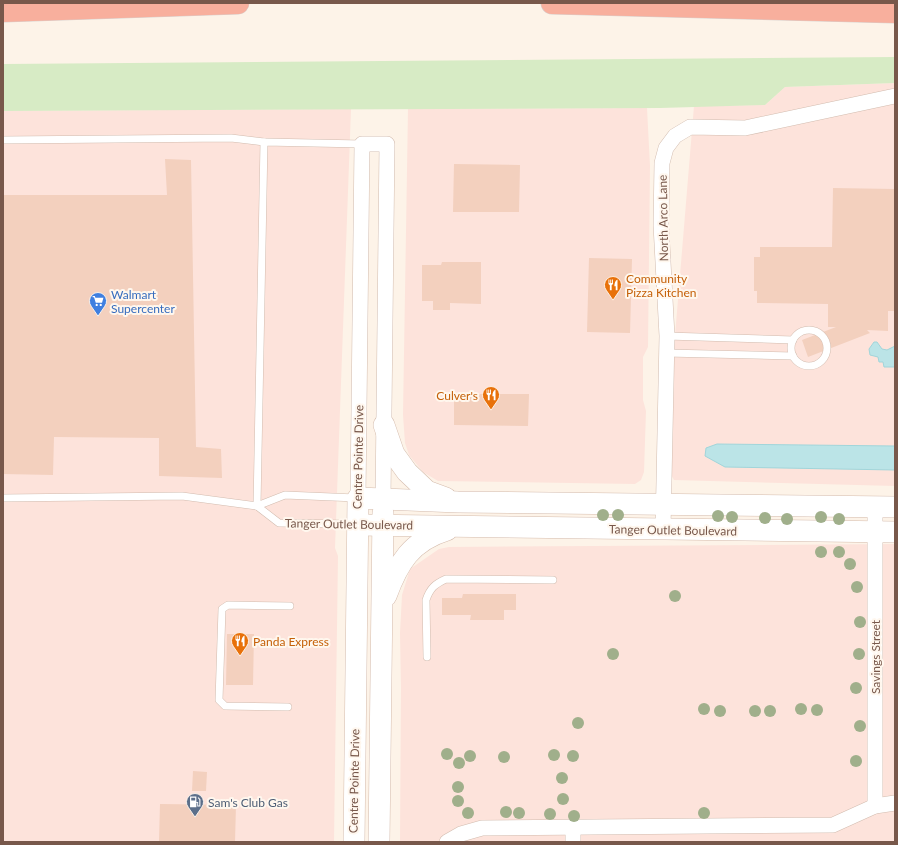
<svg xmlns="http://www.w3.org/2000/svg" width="898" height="845" viewBox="0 0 898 845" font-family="Lato,sans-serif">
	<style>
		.commercial { fill: #fde3db }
		.green { fill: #d7ebc5 }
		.water { fill: #bbe4e7; stroke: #a1d5da }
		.building { fill: #f3d0be }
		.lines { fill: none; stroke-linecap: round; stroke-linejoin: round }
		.lane-casing { stroke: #d2bcaf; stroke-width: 8 }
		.street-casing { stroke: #d2bcaf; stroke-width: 16 }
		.secondary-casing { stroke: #d5bcad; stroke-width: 22 }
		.highway-casing { stroke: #d9d0cd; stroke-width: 23 }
		.lane { stroke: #fff; stroke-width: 7 }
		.street { stroke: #fff; stroke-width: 15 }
		.secondary { stroke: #fff; stroke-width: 21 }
		.highway { stroke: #f8af9d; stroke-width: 22 }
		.tree { fill: #a0af8b }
		.labels { text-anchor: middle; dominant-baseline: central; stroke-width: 4; stroke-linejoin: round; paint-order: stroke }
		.street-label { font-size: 12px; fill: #78584b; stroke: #fff7ee }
		.food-label { font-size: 12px; fill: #c56008; stroke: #fff7ee; text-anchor: start }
		.shop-label { font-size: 12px; fill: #366cbe; stroke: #fff7ee; text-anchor: start }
		.service-label { font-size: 12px; fill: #4e5e75; stroke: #fff7ee; text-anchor: start }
	</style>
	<rect width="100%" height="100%" fill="#fdf3e8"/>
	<g class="commercial">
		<path d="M895,83v403l-221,-6 -4,-7 2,-101 22,-266 71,-1 20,-18z"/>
		<path d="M647,108l3,58 -2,181 -5,10v43l3,11 -2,61 -3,8 -6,4 -197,-3 -15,-9 -14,-17 -4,-12 -2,-28 5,-306z"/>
		<path d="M351,109l-16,439 3,8 -4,286h-331v-731z"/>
		<path d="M895,544v298h-495l1,-154 -1,-55 2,-38 8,-26 29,-20 10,-2z"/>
	</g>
	<path class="green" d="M895,57v26l-110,4 -20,18 -105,3 -657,3v-47z"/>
	<g class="water">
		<path d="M874,342h3l5,7 5,1 8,-4v21h-11l-1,-5h-4l-1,-5 -8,-2 -1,-6z"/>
		<path d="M717,444l178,2v24l-170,-3 -20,-11 1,-8z"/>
	</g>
	<g class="building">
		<path d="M165,159l26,1 5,287 25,2 1,29 -63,-2v-38l-105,-1 -1,38 -50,-1v-279h164z"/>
		<path d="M454,164l66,1 -1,47h-66z"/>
		<path d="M833,188l62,1v122h-7v20l-21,-1 3,3 -62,24 -6,-17 34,-13h-8v-23l-71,-1v-12h-3v-34h6v-10h72z"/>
		<path d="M589,258l43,1 -2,74 -43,-1z"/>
		<path d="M442,262h39v42l-31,-1v7h-17v-9h-11v-36h19z"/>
		<path d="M454,394h75l-1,32 -74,-1z"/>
		<path d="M463,594h53v16h-12v10h-34l1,-5h-29v-17h20z"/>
		<path d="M227,634h27l-1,51h-27z"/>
		<path d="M193,771l14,1 -1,19h-14z"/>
		<path d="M160,804l76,1 -1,37h-76z"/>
	</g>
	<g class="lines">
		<defs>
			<g id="lane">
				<path d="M3,140l228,-2 33,4"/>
				<circle cx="809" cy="348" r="18"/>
				<path d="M667,336l126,4"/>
				<path d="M666,353l127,3"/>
				<path d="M3,498l179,-2 75,10 7,-364 98,2"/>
				<path d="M257,506l22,17 76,1"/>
				<path d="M257,506l28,-11 71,3"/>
				<path d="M427,657l-1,-57c4,-12 9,-16 20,-21l107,1"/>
				<path d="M288,707l-63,-1 -6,-6 3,-91 6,-4 62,1"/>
			</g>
			<g id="street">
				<path d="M358,498l4,-354h25l-4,356"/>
				<path d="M875,507v299"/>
				<path d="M663,529l4,-193 -6,-111 1,-62 4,-15 9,-12 15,-9 55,1 150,-32"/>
				<path d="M573,827v15"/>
				<path d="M447,842l14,-8 21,-6 351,-3 42,-19 20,-3"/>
			</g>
			<g id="secondary">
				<path d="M384,425l10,29 13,18 20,19 19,7"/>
				<path d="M358,525l537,7"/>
				<path d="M386,596c12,-33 25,-55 61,-66"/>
				<path d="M354,842l4,-344 100,4 437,5"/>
				<path d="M379,842l4,-329"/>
			</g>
			<g id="highway">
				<path d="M552,3l343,9"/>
				<path d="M3,11l235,-8"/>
			</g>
		</defs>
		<use href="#lane" class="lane-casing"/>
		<use href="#street" class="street-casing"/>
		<use href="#secondary" class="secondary-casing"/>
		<use href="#highway" class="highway-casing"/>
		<use href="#lane" class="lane"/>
		<use href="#street" class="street"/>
		<use href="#secondary" class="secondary"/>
		<use href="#highway" class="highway"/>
	</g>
	<g class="tree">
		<circle cx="603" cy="515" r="6"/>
		<circle cx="618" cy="515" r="6"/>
		<circle cx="718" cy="516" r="6"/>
		<circle cx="732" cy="517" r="6"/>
		<circle cx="821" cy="517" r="6"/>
		<circle cx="765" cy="518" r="6"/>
		<circle cx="787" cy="519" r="6"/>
		<circle cx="839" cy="519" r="6"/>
		<circle cx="821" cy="552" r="6"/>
		<circle cx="839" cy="552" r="6"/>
		<circle cx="850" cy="564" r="6"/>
		<circle cx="857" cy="587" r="6"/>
		<circle cx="675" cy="596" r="6"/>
		<circle cx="860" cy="622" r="6"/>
		<circle cx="613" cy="654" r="6"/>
		<circle cx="859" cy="654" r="6"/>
		<circle cx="856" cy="688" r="6"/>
		<circle cx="704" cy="709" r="6"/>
		<circle cx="801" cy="709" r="6"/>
		<circle cx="817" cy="710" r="6"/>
		<circle cx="720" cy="711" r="6"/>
		<circle cx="755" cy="711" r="6"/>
		<circle cx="770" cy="711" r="6"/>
		<circle cx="578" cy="723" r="6"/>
		<circle cx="860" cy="726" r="6"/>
		<circle cx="447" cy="754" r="6"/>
		<circle cx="554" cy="755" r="6"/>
		<circle cx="470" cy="756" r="6"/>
		<circle cx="573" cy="756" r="6"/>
		<circle cx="504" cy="757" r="6"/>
		<circle cx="856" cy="761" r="6"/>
		<circle cx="459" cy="763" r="6"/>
		<circle cx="562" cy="778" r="6"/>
		<circle cx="458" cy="787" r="6"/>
		<circle cx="563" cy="799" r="6"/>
		<circle cx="458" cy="801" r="6"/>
		<circle cx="506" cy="812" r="6"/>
		<circle cx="468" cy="813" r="6"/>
		<circle cx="519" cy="813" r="6"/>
		<circle cx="704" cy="813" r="6"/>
		<circle cx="550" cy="814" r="6"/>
		<circle cx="574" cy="816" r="6"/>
	</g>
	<defs>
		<symbol id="restaurant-pin" viewBox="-11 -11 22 30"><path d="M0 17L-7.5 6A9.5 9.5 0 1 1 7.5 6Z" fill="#e8710a" stroke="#fff7ee"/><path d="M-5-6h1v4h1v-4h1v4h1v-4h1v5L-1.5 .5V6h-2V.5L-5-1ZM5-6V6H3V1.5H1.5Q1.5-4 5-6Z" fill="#fff"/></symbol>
		<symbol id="supermarket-pin" viewBox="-11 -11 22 30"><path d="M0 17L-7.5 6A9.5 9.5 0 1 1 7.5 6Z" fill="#3f7fe0" stroke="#fff7ee"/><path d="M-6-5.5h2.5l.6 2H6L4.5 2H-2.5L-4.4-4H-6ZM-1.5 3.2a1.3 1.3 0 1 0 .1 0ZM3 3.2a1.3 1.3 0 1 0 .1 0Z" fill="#fff"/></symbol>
		<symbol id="fuel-pin" viewBox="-11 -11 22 30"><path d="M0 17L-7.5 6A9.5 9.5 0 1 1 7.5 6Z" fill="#5c6f8a" stroke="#fff7ee"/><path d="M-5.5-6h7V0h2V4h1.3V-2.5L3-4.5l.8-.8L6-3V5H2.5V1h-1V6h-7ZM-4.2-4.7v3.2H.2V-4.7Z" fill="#fff"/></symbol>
	</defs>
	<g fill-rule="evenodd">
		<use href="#restaurant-pin" x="603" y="275" width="20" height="27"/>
		<use href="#supermarket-pin" x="88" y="291" width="20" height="27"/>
		<use href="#restaurant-pin" x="481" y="385" width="20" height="27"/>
		<use href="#restaurant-pin" x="230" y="631" width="20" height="27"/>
		<use href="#fuel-pin" x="185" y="792" width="20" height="27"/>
	</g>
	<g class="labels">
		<g class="street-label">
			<text transform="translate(663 218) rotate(-91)">North Arco Lane</text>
			<text transform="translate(358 457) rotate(-89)">Centre Pointe Drive</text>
			<text transform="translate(349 524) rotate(1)">Tanger Outlet Boulevard</text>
			<text transform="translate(673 530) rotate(1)">Tanger Outlet Boulevard</text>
			<text transform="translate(875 657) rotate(-90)">Savings Street</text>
			<text transform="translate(354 781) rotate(-89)">Centre Pointe Drive</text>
		</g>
		<g class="food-label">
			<text x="626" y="278">Community<tspan x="626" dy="14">Pizza Kitchen</tspan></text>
			<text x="478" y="395" text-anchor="end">Culver's</text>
			<text x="253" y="641">Panda Express</text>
		</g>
		<g class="shop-label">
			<text x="111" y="294">Walmart<tspan x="111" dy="14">Supercenter</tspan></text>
		</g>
		<g class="service-label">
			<text x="208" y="802">Sam's Club Gas</text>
		</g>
	</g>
	<rect width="898" height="845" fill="none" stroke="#78584b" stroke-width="8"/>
</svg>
